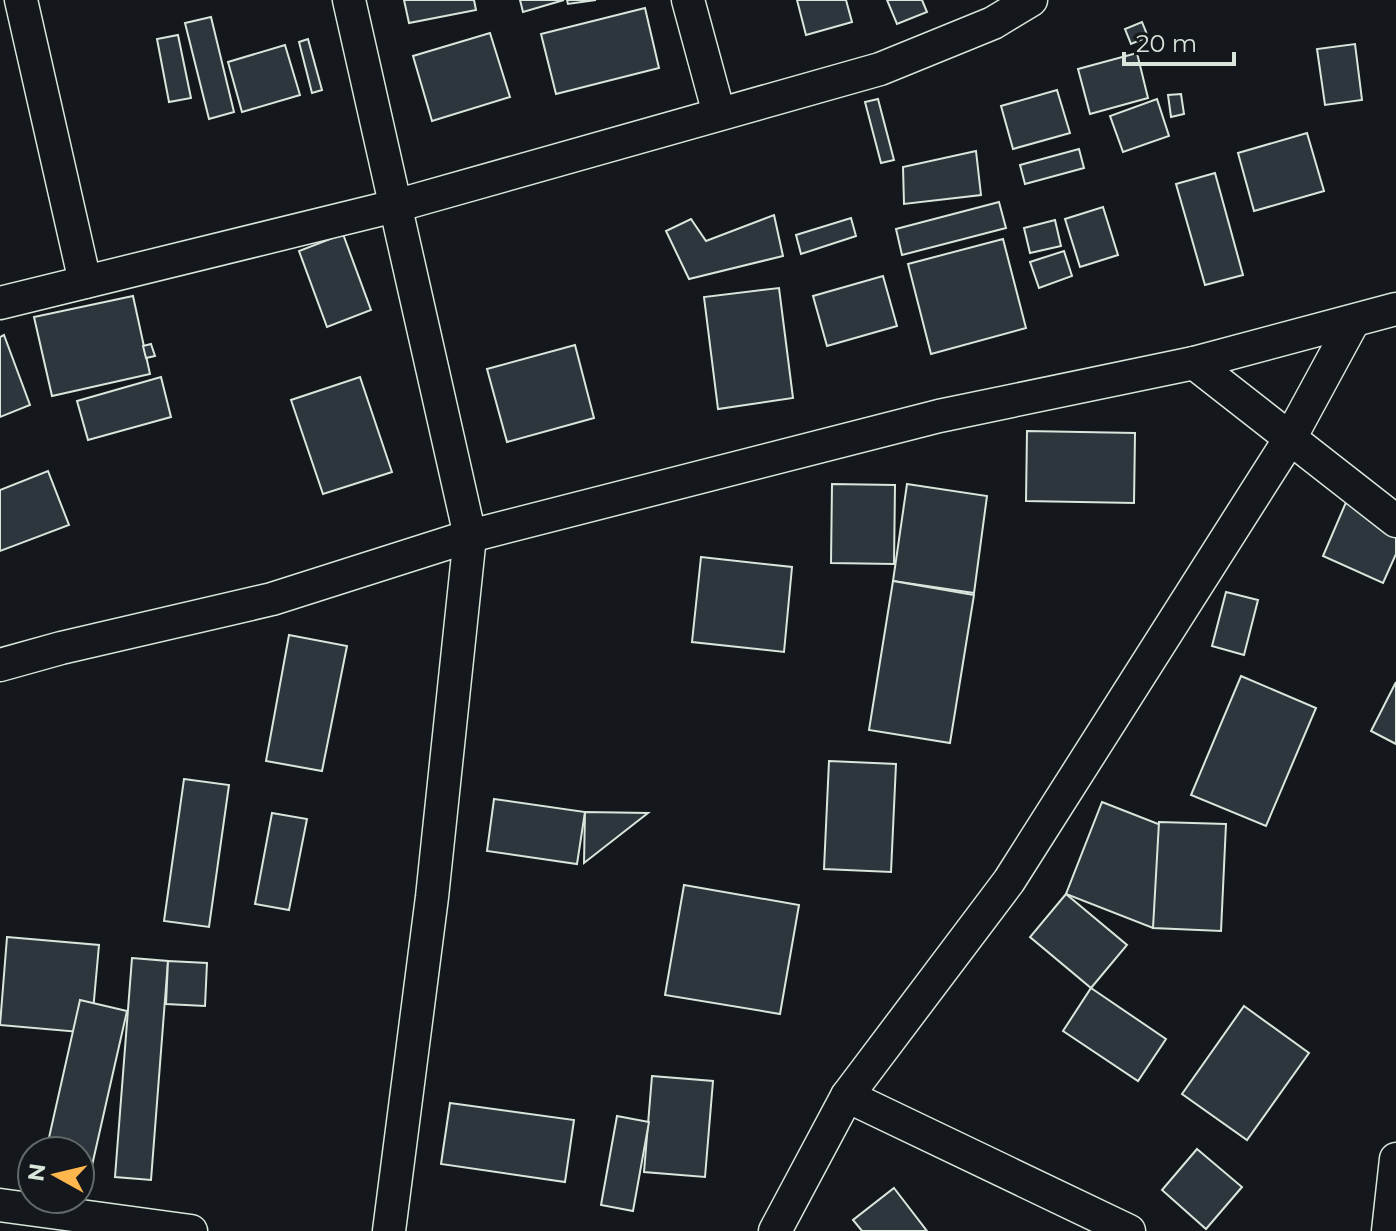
<svg xmlns="http://www.w3.org/2000/svg" width="1396" height="1231" viewBox="0 0 1396 1231" font-family="Montserrat,sans-serif">
	<style>
		.building { fill: #2c363c; stroke: #d8e6dc; stroke-width: 2 }
		.lines { fill: none; stroke-linecap: round; stroke-linejoin: round }
		.minor-casing { stroke: #d8e6dc; stroke-width: 35 }
		.minor { stroke: #14181c; stroke-width: 32 }
	</style>
	<rect width="100%" height="100%" fill="#14181c"/>
	<g class="building">
		<path d="M404,0h70l2,10 -67,13z"/>
		<path d="M520,0h44l-41,12z"/>
		<path d="M567,0h29l-28,4z"/>
		<path d="M797,0h49l6,22 -46,13z"/>
		<path d="M887,0h35l5,12 -30,12z"/>
		<path d="M645,8l14,60 -103,26 -15,-60z"/>
		<path d="M211,17l23,95 -25,7 -24,-96z"/>
		<path d="M1142,22l6,15 -17,7 -6,-15z"/>
		<path d="M490,33l20,64 -78,24 -19,-65z"/>
		<path d="M178,35l13,63 -22,4 -12,-63z"/>
		<path d="M308,39l14,51 -10,3 -13,-51z"/>
		<path d="M1355,44l7,56 -37,5 -8,-56z"/>
		<path d="M285,45l15,50 -58,17 -14,-50z"/>
		<path d="M1137,53l11,45 -58,16 -12,-45z"/>
		<path d="M1057,90l13,43 -57,16 -12,-43z"/>
		<path d="M1181,94l3,20 -13,3 -3,-22z"/>
		<path d="M878,99l16,61 -13,3 -16,-61z"/>
		<path d="M1157,99l12,37 -46,16 -13,-36z"/>
		<path d="M1307,133l17,58 -70,20 -16,-58z"/>
		<path d="M1079,149l5,19 -59,16 -5,-19z"/>
		<path d="M976,151l5,44 -77,9 -1,-37z"/>
		<path d="M1215,173l28,102 -38,10 -29,-101z"/>
		<path d="M999,202l7,26 -104,27 -6,-26z"/>
		<path d="M1103,207l15,48 -38,12 -15,-48z"/>
		<path d="M774,215l9,41 -94,23 -23,-48 25,-12 15,22z"/>
		<path d="M851,218l5,18 -55,18 -5,-19z"/>
		<path d="M1055,220l6,26 -31,7 -6,-25z"/>
		<path d="M343,234l28,76 -44,17 -28,-76z"/>
		<path d="M1003,239l23,89 -95,26 -23,-90z"/>
		<path d="M1064,251l8,25 -33,12 -9,-26z"/>
		<path d="M883,276l14,50 -70,20 -14,-50z"/>
		<path d="M779,288l14,110 -75,11 -14,-112z"/>
		<path d="M133,296l17,78 -98,22 -18,-79z"/>
		<path d="M4,335l26,70 -30,12v-80z"/>
		<path d="M151,344l4,12 -9,2 -3,-12z"/>
		<path d="M575,345l19,73 -87,24 -20,-73z"/>
		<path d="M161,377l10,40 -83,23 -11,-39z"/>
		<path d="M360,377l32,95 -69,22 -32,-94z"/>
		<path d="M1027,431l108,2 -1,70 -108,-2z"/>
		<path d="M48,471l21,54 -69,26v-61z"/>
		<path d="M832,484l63,1 -1,79 -63,-1z"/>
		<path d="M907,484l80,12 -13,97 -81,-12z"/>
		<path d="M1347,500l49,21v33l-13,29 -60,-27z"/>
		<path d="M701,557l91,10 -8,85 -92,-10z"/>
		<path d="M893,581l81,14 -24,148 -81,-13z"/>
		<path d="M1226,592l32,8 -14,55 -32,-9z"/>
		<path d="M289,635l58,11 -25,125 -56,-10z"/>
		<path d="M1241,676l75,32 -50,118 -75,-31z"/>
		<path d="M1396,682v62l-25,-13z"/>
		<path d="M829,761l67,3 -5,108 -67,-3z"/>
		<path d="M184,779l45,6 -20,142 -45,-6z"/>
		<path d="M494,799l91,13 -8,52 -90,-13z"/>
		<path d="M1102,802l87,34 -36,92 -87,-34z"/>
		<path d="M585,812l63,1 -64,50z"/>
		<path d="M272,813l35,6 -18,91 -34,-6z"/>
		<path d="M1159,822l67,2 -5,107 -68,-3z"/>
		<path d="M684,885l115,20 -19,109 -115,-19z"/>
		<path d="M1066,894l61,51 -36,43 -61,-51z"/>
		<path d="M7,937l92,8 -8,88 -91,-8z"/>
		<path d="M132,958l36,3 -17,219 -36,-3z"/>
		<path d="M168,961l39,2 -2,43 -39,-2z"/>
		<path d="M1091,988l75,51 -28,42 -75,-50z"/>
		<path d="M80,1000l47,11 -36,159 -11,-2v-17h-34z"/>
		<path d="M1244,1006l65,47 -62,87 -65,-46z"/>
		<path d="M652,1076l61,5 -8,96 -61,-5z"/>
		<path d="M450,1103l124,17 -9,62 -124,-18z"/>
		<path d="M617,1116l32,6 -16,89 -32,-6z"/>
		<path d="M1197,1149l45,38 -36,42 -44,-39z"/>
		<path d="M894,1188l33,43h-65l-9,-11z"/>
	</g>
	<g class="lines">
		<defs>
			<g id="minor">
				<path d="M21,0l64,282"/>
				<path d="M349,0l121,536 -38,361 -43,334"/>
				<path d="M688,0l31,114"/>
				<path d="M0,303l395,-97 485,-137 113,-46 38,-23"/>
				<path d="M1194,363l202,158"/>
				<path d="M0,665l61,-17 211,-49 198,-63 469,-120 255,-53 202,-54"/>
				<path d="M847,1096l282,135"/>
				<path d="M0,1205l191,26"/>
				<path d="M775,1231l72,-135 162,-215 280,-441 64,-118"/>
				<path d="M1388,1231l8,-72"/>
			</g>
		</defs>
		<use href="#minor" class="minor-casing"/>
		<use href="#minor" class="minor"/>
	</g>
	<g transform="translate(56 1175) rotate(278)"><circle r="38" fill="#14181c" stroke="#626a69" stroke-width="2"/>
	<path d="M0-6L14 30L0 20L-14 30Z" fill="#ffb74d"/>
	<text y="-12" font-size="22" font-weight="bold" text-anchor="middle" fill="#d8e6dc">N</text>
	</g>
	<path d="M1124 52v12h110v-12" fill="none" stroke="#d8e6dc" stroke-width="4"/>
	<text x="1136" y="52" font-size="24" fill="#d8e6dc" stroke="#14181c" stroke-width="6" paint-order="stroke">20 m</text>
</svg>
